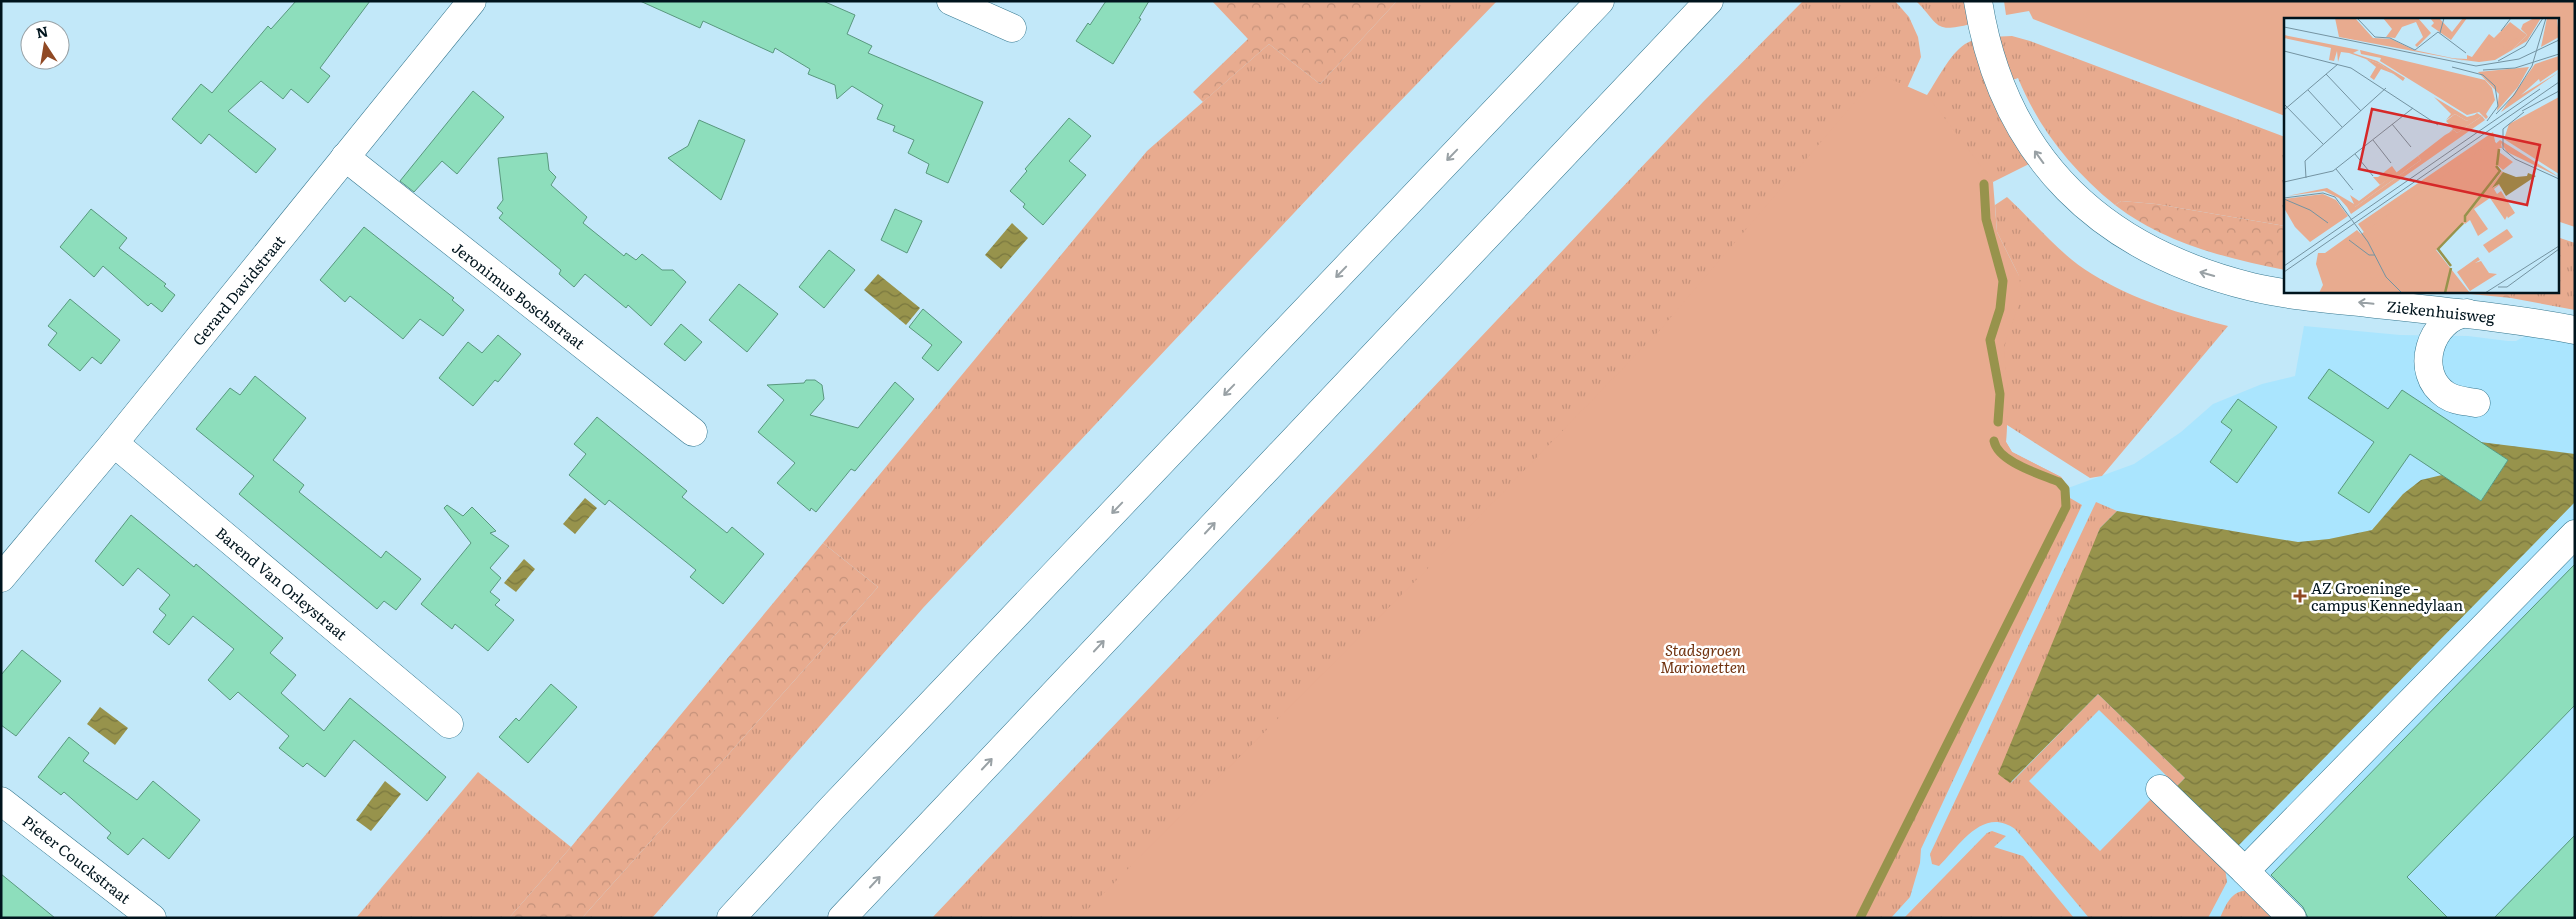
<svg xmlns="http://www.w3.org/2000/svg" width="2576" height="919" viewBox="0 0 2576 919" font-family="Literata,serif">
	<style>
		.built { fill: #aae5fe }
		.grass { fill: url(#grass-tufts) }
		.forest { fill: url(#forest-crowns) }
		.green { fill: #e8ab8f }
		.water { fill: url(#water-waves) }
		.lines { fill: none; stroke-linecap: round; stroke-linejoin: round }
		.stream { stroke: #97934c; stroke-width: 9 }
		.building { fill: #8ddebc; stroke: #59987e }
		.minor-casing { stroke: #367890; stroke-width: 29 }
		.highway-casing { stroke: #367890; stroke-width: 29 }
		.minor { stroke: #fff; stroke-width: 28 }
		.highway { stroke: #fff; stroke-width: 28 }
		.oneway { stroke: #99a1a5 }
		.poi-dot { fill: #904924; stroke: #fff; stroke-width: 2 }
		.labels { text-anchor: middle; dominant-baseline: central; stroke-width: 5; stroke-linejoin: round; paint-order: stroke }
		.street-label { font-size: 15px; fill: #00141d; stroke: #fff }
		.poi-label { font-size: 15px; fill: #00141d; stroke: #fff; text-anchor: start }
		.park-label { font-size: 15px; font-style: italic; fill: #70320f; stroke: #fff }
		.inset-river { fill: none; stroke: #97934c; stroke-width: 2.5 }
		.inset-road { fill: none; stroke: #7493a1; stroke-width: 1 }
		.view { fill: #d62828; fill-opacity: 0.15; stroke: #d62828; stroke-width: 2.5 }
		.inset-edge { fill: none; stroke: #00141d; stroke-width: 2.5 }
	</style>
	<defs>
		<pattern id="grass-tufts" width="24" height="20" patternUnits="userSpaceOnUse" patternTransform="scale(1.25)"><rect width="24" height="20" fill="#e8ab8f"/><path d="M3 7l-1-3M5 7V3M7 7l1-3M15 17l-1-3M17 17v-4M19 17l1-3" fill="none" stroke="#c5927b"/></pattern>
		<pattern id="forest-crowns" width="20" height="18" patternUnits="userSpaceOnUse" patternTransform="scale(1.25)"><rect width="20" height="18" fill="#e8ab8f"/><path d="M2 6a3 3 0 1 1 6 0M12 15a3 3 0 1 1 6 0" fill="none" stroke="#c5927b"/></pattern>
		<pattern id="water-waves" width="16" height="10" patternUnits="userSpaceOnUse" patternTransform="scale(1.25)"><rect width="16" height="10" fill="#97934c"/><path d="M0 5q4-4 8 0t8 0" fill="none" stroke="#79773f"/></pattern>
	</defs>
	<rect width="100%" height="100%" fill="#c2e8f9"/>
	<path class="built" d="M2304,326l96,9 68,1 40,5h8l17,-9 42,7v579h-711l206,-420 -2,-10 66,-24 47,-32 32,-28 49,-20 33,-8z"/>
	<g class="grass">
		<path d="M1397,1h100l-142,147 -432,460 -271,310h-70l296,-331 -55,-44 324,-392 122,-107 51,40z"/>
		<path d="M1803,1h92l14,16 9,20 3,20 -13,29 -107,142 -181,690h-688l771,-816z"/>
		<path d="M1916,1h52l3,23c-38,9 -30,2 -55,-23z"/>
		<path d="M2012,36l18,5 255,96v89l-129,-22 -35,-3 -6,4c-43,-35 -76,-76 -97,-127l-28,10 41,75 -38,19 -11,-5 -8,22 45,77 -22,-44 -2,-27 12,-8c27,25 53,58 85,77 42,26 89,40 136,52l-126,150 -12,2 -83,-53 -1,17 6,10 49,25 5,7 4,14 12,7 -161,344 -1,14 -10,34 -19,21h-256l292,-823c11,-16 22,-40 38,-51 12,-8 33,-7 47,-8z"/>
		<path d="M2557,237l18,6v67l-64,-12v-7h46z"/>
		<path d="M2096,502l21,9 -17,17 -89,255 87,-89 87,84 -8,8 -78,-76 -70,71 71,70 52,-53 73,70 2,14 -19,36h-119l-74,-89c-32,-23 -55,16 -76,37l-7,-2 -2,-10z"/>
		<path d="M478,772l93,75 -62,71h-153z"/>
		<path d="M1992,831l14,5 -12,11 29,9 51,62h-170l83,-85z"/>
		<path d="M2243,891h3l27,27h-53c5,-11 10,-25 23,-27z"/>
	</g>
	<g class="forest">
		<path d="M1212,1h185l-77,83 -51,-40 -66,58 -10,-10 55,-53z"/>
		<path d="M2121,201l35,3 129,22v44c-60,-12 -121,-27 -170,-65z"/>
		<path d="M2440,291h71v7z"/>
		<path d="M823,543l55,44 -296,331h-73l62,-71z"/>
	</g>
	<g class="green">
		<path d="M2004,1h571v226l-18,-6v-202h-272v97l-252,-97 -4,-8 -23,4z"/>
		<path d="M1879,74l48,21 66,87 4,50 22,44 3,20 -18,50 4,49 -2,47 6,10 49,25c7,10 9,19 8,31l-205,410h-785l401,-402 179,-185z"/>
	</g>
	<g class="water">
		<path d="M1012,223l16,15 -27,31 -16,-14z"/>
		<path d="M878,274l42,34 -14,17 -42,-35z"/>
		<path d="M2480,442l95,12v48l-337,344 -61,-60 8,-8 -87,-84 -88,89 -12,-9 102,-246 17,-17 156,27 25,4 31,-3 43,-9 31,-36 18,-14 21,-5 39,26 27,-41z"/>
		<path d="M585,498l12,10 -22,26 -12,-10z"/>
		<path d="M524,559l11,10 -19,23 -12,-9z"/>
		<path d="M100,707l28,21 -13,17 -28,-21z"/>
		<path d="M385,781l16,13 -30,37 -15,-11z"/>
	</g>
	<g class="lines">
		<g class="stream">
			<path d="M1984,184l2,35 17,62 -3,28 -10,31 10,54 -2,28"/>
			<path d="M1860,918l206,-411 -1,-18 -6,-7c-19,-8 -61,-20 -65,-41"/>
		</g>
	</g>
	<g class="building">
		<path d="M296,1h74l-50,67 10,8 -22,27 -17,-14 -8,10 -22,-18 -33,30 48,38 -20,24 -47,-39 -8,10 -29,-25 29,-35 11,9 56,-67 3,3z"/>
		<path d="M640,1h183l32,14 -8,19 25,12 -4,7 115,49 -35,81 -22,-10 3,-9 -21,-11 6,-13 -21,-9 2,-5 -18,-7 6,-14 -31,-19 -15,13 -2,-14 -27,-11 2,-5 -35,-21 -2,5 -70,-32 -3,7z"/>
		<path d="M1106,1h43l-10,17 2,1 -28,45 -37,-23 12,-18 2,2z"/>
		<path d="M473,91l31,26 -47,57 -15,-13 -28,31 -14,-11z"/>
		<path d="M1069,118l22,18 -22,25 17,14 -43,50 -20,-18 2,-3 -15,-13 17,-20 -2,-2z"/>
		<path d="M699,120l46,20 -24,60 -53,-42 20,-12z"/>
		<path d="M547,153l2,17 7,7 -5,8 36,32 -4,6 41,33 2,-3 10,7 6,-6 20,16h11l13,12 -35,44 -23,-21 -2,3 -41,-34 -11,13 -15,-13 2,-4 -62,-52 4,-5 -6,-5 6,-8 -5,-42z"/>
		<path d="M91,209l36,29 -8,10 47,36 -2,2 11,9 -13,17 -11,-9 -3,3 -45,-40 -9,11 -34,-30z"/>
		<path d="M895,209l27,12 -15,32 -26,-13z"/>
		<path d="M364,227l90,71 -2,2 12,10 -21,26 -23,-17 -17,20 -53,-43 -5,6 -25,-22z"/>
		<path d="M829,250l26,20 -31,38 -25,-21z"/>
		<path d="M739,284l39,30 -31,38 -38,-32z"/>
		<path d="M70,299l50,41 -19,24 -9,-7 -12,14 -32,-26 9,-12 -9,-7z"/>
		<path d="M923,309l39,33 -24,29 -16,-13 10,-13 -23,-18z"/>
		<path d="M681,324l21,18 -17,19 -21,-17z"/>
		<path d="M498,335l23,19 -23,28 -3,-2 -22,26 -34,-28 29,-36 14,11z"/>
		<path d="M2329,369l59,40 14,-19 106,70 -27,41 -71,-47 -41,59 -31,-20 36,-51 -66,-44z"/>
		<path d="M255,376l51,42 -33,42 31,25 -5,7 82,66 5,-7 35,28 -25,31 -12,-9 -7,8 -138,-115 15,-18 -58,-47 34,-41 10,7z"/>
		<path d="M806,380h9l7,5 2,14 -14,16 48,13 37,-46 19,17 -59,72 -4,-2 -35,43 -5,-4 -1,3 -33,-28 18,-20 -37,-31 26,-32 -17,-15 37,-2z"/>
		<path d="M2238,399l39,28 -40,56 -27,-21 22,-32 -11,-8z"/>
		<path d="M597,417l90,74 -5,6 45,36 5,-6 32,27 -41,50 -33,-27 6,-7 -87,-70 -4,5 -36,-30 17,-21 -12,-10z"/>
		<path d="M447,505l16,11 9,-9 24,24 -6,2 19,13 -19,22 11,10 -11,14 10,8 -5,5 19,15 -26,31 -33,-27 -3,5 -31,-25 50,-61 -27,-35z"/>
		<path d="M131,515l63,52 2,-3 87,74 -13,15 26,22 -15,18 43,38 26,-33 96,79 -19,24 -73,-61 -29,37 -18,-14 -4,4 -24,-19 10,-12 -51,-44 -8,8 -22,-20 26,-31 -41,-33 -24,29 -16,-13 13,-17 -7,-6 11,-14 -32,-27 -15,18 -28,-25z"/>
		<path d="M2575,564v141l-168,172 41,41h-140l-5,-11 -32,-32z"/>
		<path d="M22,650l39,31 -45,55 -15,-11v-50z"/>
		<path d="M551,684l26,23 -49,56 -29,-26 17,-19 3,3z"/>
		<path d="M69,737l20,16 -6,8 54,39 16,-19 47,39 -31,39 -26,-21 -15,17 -21,-17 4,-5 -47,-41 -3,3 -23,-18z"/>
		<path d="M2575,835v83h-81z"/>
		<path d="M1,874l54,44h-54z"/>
	</g>
	<g class="lines">
		<defs>
			<g id="minor">
				<path d="M951,1l61,27"/>
				<path d="M1978,1c25,157 123,249 274,286 38,9 78,12 116,16 70,8 139,14 207,27"/>
				<path d="M345,157l348,275"/>
				<path d="M2467,313c-37,5 -54,60 -21,82 9,6 20,6 30,8"/>
				<path d="M114,443l335,281"/>
				<path d="M1,578l113,-135 358,-442"/>
				<path d="M2160,789l85,82"/>
				<path d="M1,801l151,117"/>
				<path d="M2292,918l-47,-47 330,-337"/>
			</g>
			<g id="highway">
				<path d="M731,918l101,-110 768,-807"/>
				<path d="M842,918l867,-917"/>
			</g>
		</defs>
		<use href="#minor" class="minor-casing"/>
		<use href="#highway" class="highway-casing"/>
		<use href="#minor" class="minor"/>
		<use href="#highway" class="highway"/>
	</g>
	<defs><path id="oneway-shaft" d="M-6 0H5M1.5-3L5.5 0L1.5 3" fill="none" stroke-width="1.6" stroke-linecap="round" stroke-linejoin="round" transform="scale(1.25)"/></defs>
	<g class="oneway">
		<use href="#oneway-shaft" transform="translate(1452 155) rotate(134)"/>
		<use href="#oneway-shaft" transform="translate(2039 157) rotate(-126)"/>
		<use href="#oneway-shaft" transform="translate(1341 272) rotate(134)"/>
		<use href="#oneway-shaft" transform="translate(2207 274) rotate(-164)"/>
		<use href="#oneway-shaft" transform="translate(2366 303) rotate(-174)"/>
		<use href="#oneway-shaft" transform="translate(1229 390) rotate(134)"/>
		<use href="#oneway-shaft" transform="translate(1117 508) rotate(134)"/>
		<use href="#oneway-shaft" transform="translate(1210 528) rotate(-47)"/>
		<use href="#oneway-shaft" transform="translate(1099 646) rotate(-47)"/>
		<use href="#oneway-shaft" transform="translate(987 764) rotate(-47)"/>
		<use href="#oneway-shaft" transform="translate(875 882) rotate(-47)"/>
	</g>
	<path class="poi-dot" d="M2297.5 588.5h5v5h5v5h-5v5h-5v-5h-5v-5h5z"/>
	<g class="labels">
		<g class="street-label">
			<text transform="translate(238 290) rotate(-51)">Gerard Davidstraat</text>
			<text transform="translate(519 295) rotate(38)">Jeronimus Boschstraat</text>
			<text transform="translate(2441 311) rotate(6)">Ziekenhuisweg</text>
			<text transform="translate(282 583) rotate(40)">Barend Van Orleystraat</text>
			<text transform="translate(77 859) rotate(38)">Pieter Couckstraat</text>
		</g>
		<g class="poi-label">
			<text x="2311" y="587">AZ Groeninge -<tspan x="2311" dy="17">campus Kennedylaan</tspan></text>
		</g>
		<g class="park-label">
			<text x="1703" y="649">Stadsgroen<tspan x="1703" dy="17">Marionetten</tspan></text>
		</g>
	</g>
	<g transform="translate(2284 18)">
		<rect width="275" height="275" fill="#c2e8f9"/>
		<path d="M263,0h10l2,19 -18,10zM226,4l17,13 -15,15 -17,10 -16,2 -31,-4 19,1v-4l5,2 17,-23 5,4zM275,38v13l-19,13 -1,-3 -18,16 38,-23 -58,40 34,-48zM82,41l14,5 14,10 -13,-5 -7,11 -4,-3 6,-10zM245,49l-11,20 -21,24 2,-17 -21,-22zM150,79l33,20 11,-3 -11,7 -12,-7 -9,6 5,-6zM198,98l3,4 -134,94 -4,-7h8l66,-47 -3,-4 27,-21 9,-5 3,3zM209,114l2,9 -124,101 -13,-18zM216,122l59,37 -52,-25 -6,-9 1,5h-3v4l14,10 -10,8 -6,-5 4,6 -14,19 15,-19 1,1 -10,16 6,-4 5,7 -5,-6 -5,4 3,5 4,-3 14,22 -7,5 -1,-2 -2,4 -15,-22 -16,11 14,20 -10,7 -8,-16 -5,4 -3,-10 13,-52zM108,148l5,7 -17,12 -7,-8h5zM223,211l6,8 -24,16 -6,-8zM194,239l2,3 -5,3 6,-2 8,12 8,1 -27,17 -13,-19z" fill="#e8ab8f"/>
		<path d="M51,0h20l18,20 18,1 23,11 57,12 -132,-25zM99,0h35l13,15 -14,14 -2,-2 8,-8 -7,-15 -14,5 -7,11 -9,-1 6,-8zM146,0h9l13,14 11,-14h4l-16,22 -20,-14 3,-3zM250,0h7l-14,23 -15,9 15,-15 -6,-6 2,-5zM0,17l75,15 -6,3 24,8 28,17 -2,3 -23,-17 -31,-11 -8,-1 -3,10 -1,-11 -3,10 -5,-1 2,-12 -47,-10zM215,18l8,6 11,-4 -11,12 -11,-10zM76,32l125,30 7,8 3,12 -9,14 2,3 -2,2 -7,-7 -12,3 -87,-54 1,-3 -20,-4zM193,95l5,3 -25,17 -3,-3 -5,3 4,-4 -7,-8 9,-7 12,7zM134,138l3,4 -66,47h-8l-8,-9 -15,-7 -37,5 40,-8 27,16 -4,-9 9,6z" fill="#e8ab8f"/>
		<path d="M275,79v77l-55,-35 5,-15zM210,122l6,9 -3,17 3,5 -35,45 1,6 -30,28 34,43h-151l4,-8 -7,-21 2,-11h7l32,-23 4,4zM39,176l13,6 12,16 -38,26 -15,-15 -11,-19v-9z" fill="#e8ab8f"/>
		<path d="M219,154l13,5 11,-1 1,-3 8,3 -30,20 -7,-12 -7,4z" fill="#97934c"/>
		<path class="inset-river" d="M213,147l2,-16M181,204v-6l35,-45 -4,-5M167,248l-13,-17 25,-26M161,275l6,-25"/>
		<path class="inset-road" d="M73,0l18,19 15,1 25,12 23,-18 28,21M0,9l192,39 43,-7 40,-19M217,13l10,-13M156,15l4,-15M0,33l67,17 87,57M214,43l27,-15 18,-28M168,49l31,8 12,11 3,20 -11,15M199,52l32,-2 44,-14M42,56l35,37M24,72l34,37M0,86l39,40M0,92l54,-46M238,93l37,-20M240,94l-21,17v20l12,10 44,20M212,96l18,-19 18,-29 14,-48M108,106l19,23M89,122l18,23M71,136l18,22M52,151l17,21M22,160l-1,-17 81,-73M0,164l49,-11 80,-63M0,180l39,-5 12,4 33,45 18,35 16,16M0,181l26,11 18,13M65,222l20,15h6M0,248l256,-177M0,254l275,-190M214,269h9l52,-38M201,275l74,-47"/>
		<path class="view" d="M88,91l168,36 -13,60 -168,-36z"/>
		<rect width="275" height="275" class="inset-edge"/>
	</g>
	<rect width="2576" height="919" fill="none" stroke="#00141d" stroke-width="5"/>
	<g transform="translate(45 45) rotate(348)"><circle r="24" fill="#ffffff" stroke="#99a1a5"/>
	<path d="M0-4L9 19L0 12L-9 19Z" fill="#904924"/>
	<text y="-8" font-size="14" font-weight="bold" text-anchor="middle" fill="#00141d">N</text>
	</g>
</svg>
